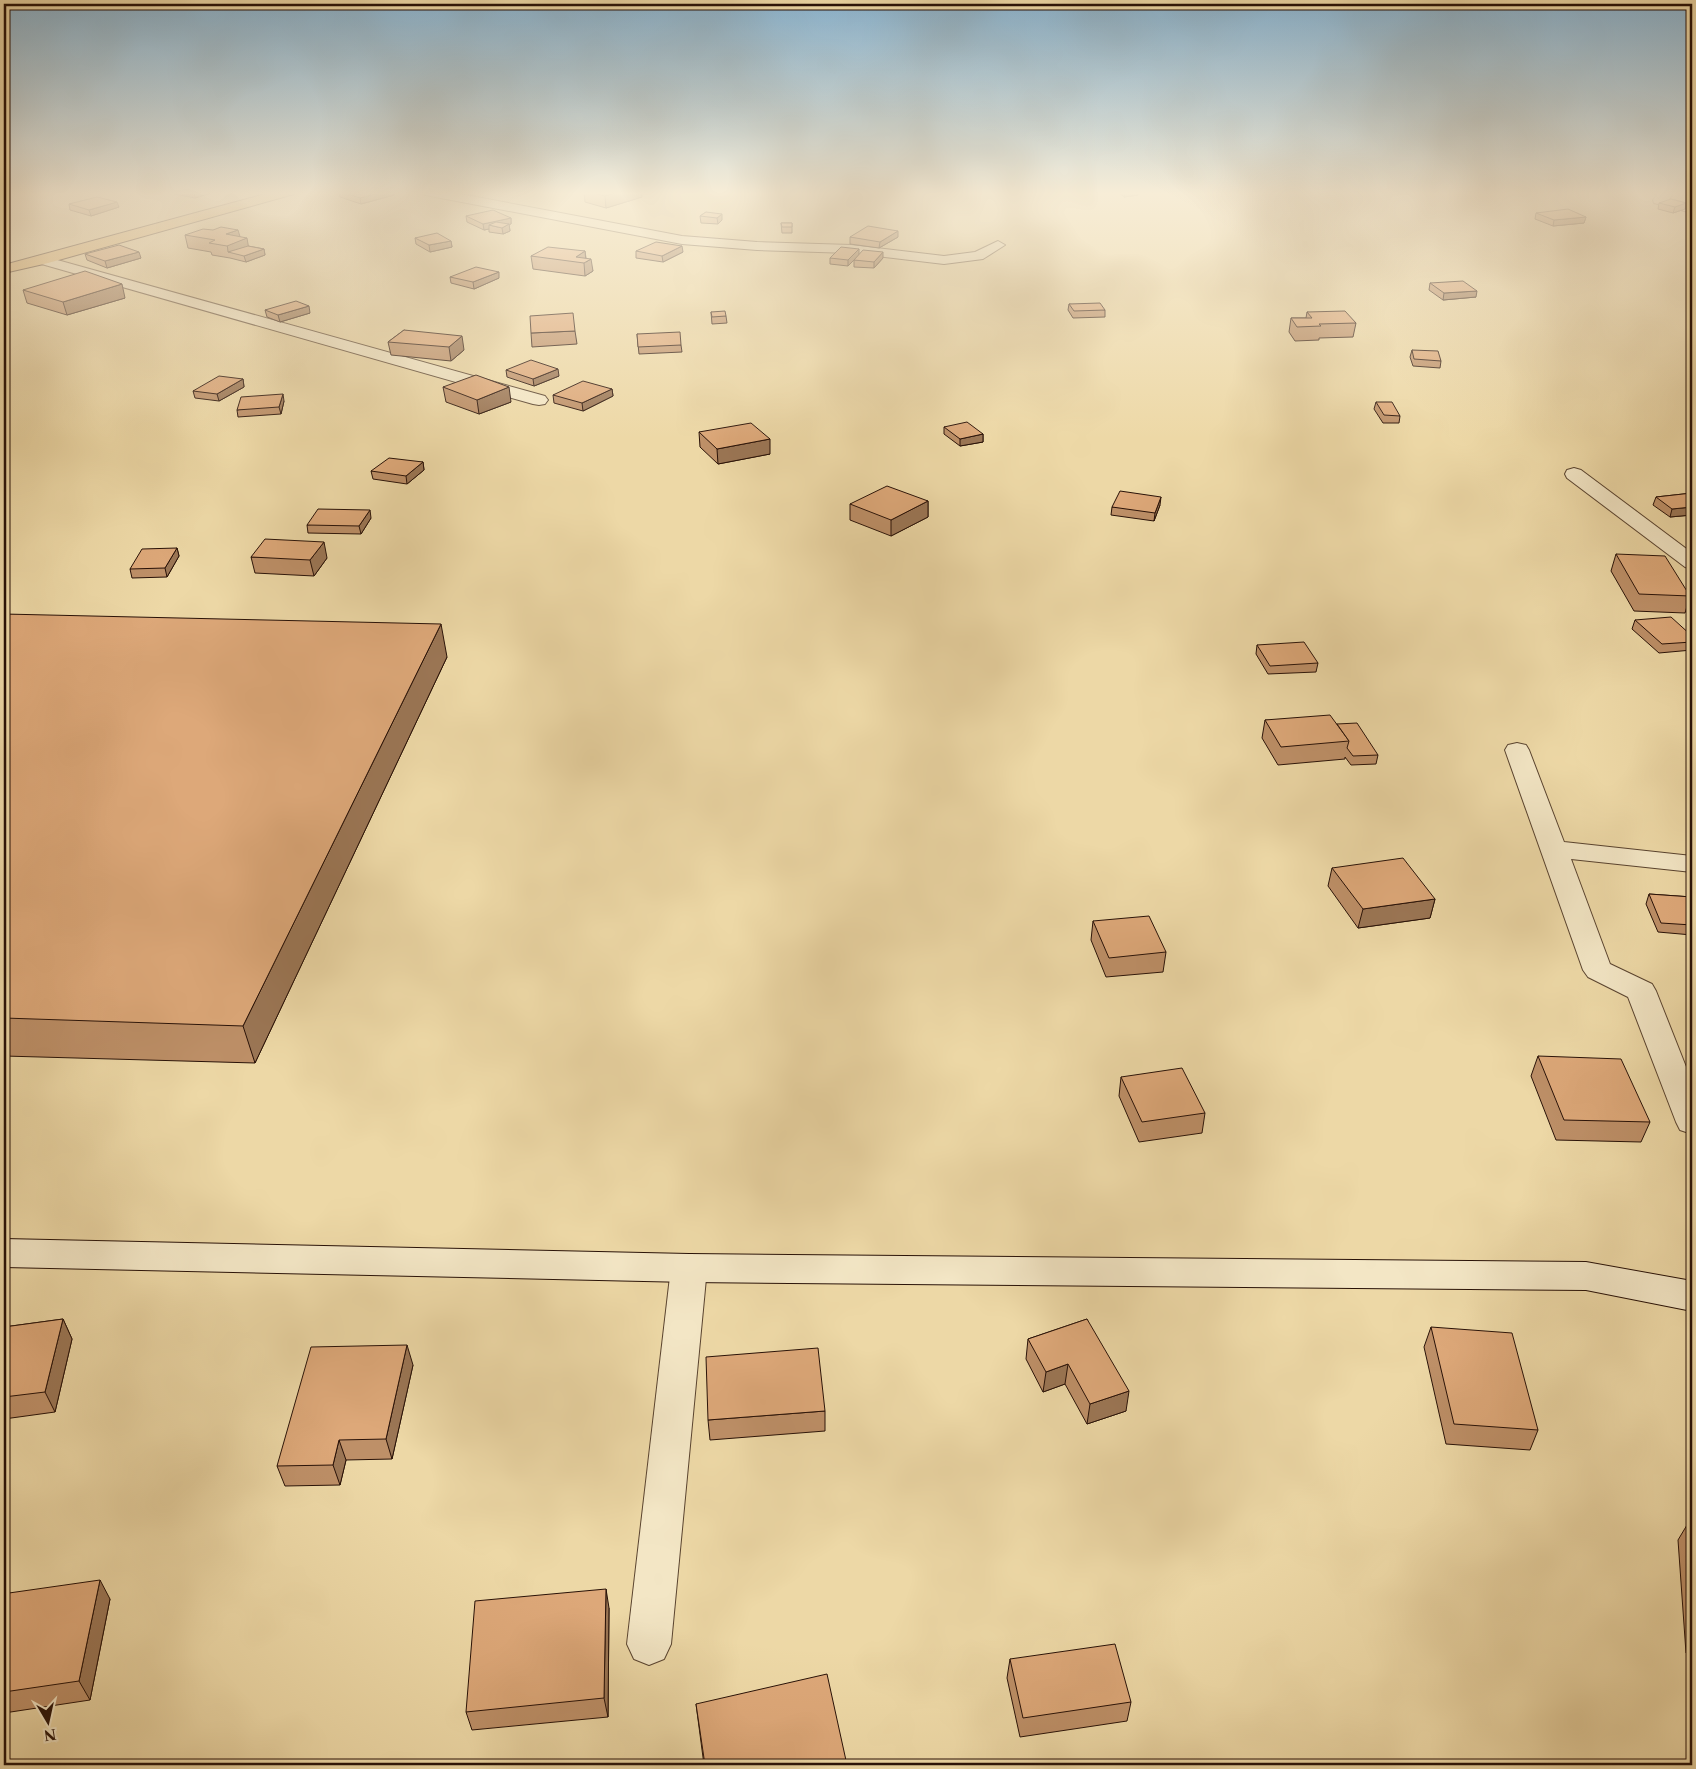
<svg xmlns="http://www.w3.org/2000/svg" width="1696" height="1769" viewBox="0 0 1696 1769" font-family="'Libre Caslon Text',serif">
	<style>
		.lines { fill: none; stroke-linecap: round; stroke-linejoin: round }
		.street-casing { stroke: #59432f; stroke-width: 2 }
		.secondary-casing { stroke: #281107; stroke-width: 2 }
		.primary-casing { stroke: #281107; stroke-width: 2 }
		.street { fill: #f3e6c5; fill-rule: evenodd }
		.secondary { fill: #f3e6c5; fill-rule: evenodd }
		.primary { fill: #e6bc73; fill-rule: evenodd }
		.wall { fill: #be9068; stroke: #281107 }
		.shaded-wall { fill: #9b7655; stroke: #281107 }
		.building { fill: #dda879; stroke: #281107 }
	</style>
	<rect width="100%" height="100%" fill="#edd8a6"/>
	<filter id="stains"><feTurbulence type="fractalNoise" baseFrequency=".004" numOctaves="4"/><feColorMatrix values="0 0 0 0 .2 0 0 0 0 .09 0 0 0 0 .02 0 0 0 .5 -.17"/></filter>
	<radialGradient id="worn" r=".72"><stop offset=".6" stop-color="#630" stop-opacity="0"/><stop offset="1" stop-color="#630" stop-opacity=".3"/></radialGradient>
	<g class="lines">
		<defs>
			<g id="street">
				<path d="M419,191h26l237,45 75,6 94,3 93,11 31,-4 23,-11 7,4 -22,14 -39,5 -93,-11 -94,-3 -75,-6 -257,-49z"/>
				<path d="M1652,191l19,1 1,3 -3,4 23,6v8l-38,-10 -1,-3 4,-5z"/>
				<path d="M43,256l502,140 3,4 -3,4 -6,1 -6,-1 -495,-141 -2,-3 2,-3z"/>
				<path d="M1574,468l7,2 111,83v16l-7,-2 -118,-89 -2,-4 2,-4z"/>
				<path d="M1517,743l9,2 3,5 35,92 128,14v16l-121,-13 39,105 42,20 4,7 36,91v52l-12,-4 -4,-8 -48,-125 -40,-20 -5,-7 -78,-220 3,-5z"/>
				<path d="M689,1254l13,4 5,10 -36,376 -7,15 -15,6 -15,-6 -7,-15 44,-376 5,-10z"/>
			</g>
			<path id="secondary" d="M4,1239l685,15 897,8 106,19v30l-106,-21 -897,-8 -685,-15z"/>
			<path id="primary" d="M276,191h20l-2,3 -246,69 -44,10v-8z"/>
		</defs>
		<use href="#street" class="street-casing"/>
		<use href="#secondary" class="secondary-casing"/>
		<use href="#primary" class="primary-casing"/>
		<use href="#street" class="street"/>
		<use href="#secondary" class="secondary"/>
		<use href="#primary" class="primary"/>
	</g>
	<g class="wall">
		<path d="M173,191h44l-22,7 -21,-4z"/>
		<path d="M339,191h54l1,4 -33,9 -21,-7z"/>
		<path d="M584,191h57l1,6 -36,11 -21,-6z"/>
		<path d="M1117,191h22l-1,4 -14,2z"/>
		<path d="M1659,203h27l-1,6 -12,4 -15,-4z"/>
		<path d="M69,204l50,3 -28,9 -21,-6z"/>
		<path d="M706,212l16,8 -4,4 -17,-1 -1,-7z"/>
		<path d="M1536,213l50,4 -2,6 -31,3 -18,-7z"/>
		<path d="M466,216l45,2v6h-2l1,7 -7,3 -14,-2v-3l-5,1 -17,-8z"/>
		<path d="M781,223h11v10h-10z"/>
		<path d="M185,235l55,2 8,9 16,3 1,6 -19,7 -16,-4 -18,-3 -1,-3 -23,-4z"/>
		<path d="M850,237h48l-19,11 -29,-4z"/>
		<path d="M415,238l36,3 1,6 -22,5 -14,-8z"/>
		<path d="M859,249l-11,17 -18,-2v-6z"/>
		<path d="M585,251l1,7 7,13 -8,5 -52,-7 -2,-13z"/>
		<path d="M636,251l47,1 -20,10 -27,-4z"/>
		<path d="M85,254l56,4 -34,10 -20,-8z"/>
		<path d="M883,258l-9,10 -20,-1v-7z"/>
		<path d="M450,277l49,1 -25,11 -23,-6z"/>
		<path d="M1430,283l46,14 -33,3 -14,-10z"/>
		<path d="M23,290l102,8 -58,17 -40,-12z"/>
		<path d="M1069,304l36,6v7l-32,1 -5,-8z"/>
		<path d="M265,310l45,3 -30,9 -13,-5z"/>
		<path d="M711,312l15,4 1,7 -15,1z"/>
		<path d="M1307,312l49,11 -3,14 -34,1v2l-24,1 -6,-9 2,-14h15z"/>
		<path d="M404,330l60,20 -13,11 -60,-6 -3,-13z"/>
		<path d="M575,331l2,13 -45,3 -1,-14z"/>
		<path d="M637,334l44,11 1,7 -43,2z"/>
		<path d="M1412,350l29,11 -1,7 -27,-2 -3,-9z"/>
		<path d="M506,370l53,6 -25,10 -27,-9z"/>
		<path d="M243,379l1,8 -25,14 -24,-3 -2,-7z"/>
		<path d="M443,387l68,15 -32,12 -33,-12z"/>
		<path d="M612,389l1,7 -30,15 -29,-8 -1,-8z"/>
		<path d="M284,401l-3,13 -43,3 -1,-7z"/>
		<path d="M1376,402l24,14 -1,7h-16l-9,-14z"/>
		<path d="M944,427l39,7v8l-23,4 -16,-12z"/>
		<path d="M699,432l71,22 -52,10 -18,-17z"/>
		<path d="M423,462l1,8 -17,14 -34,-5 -2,-8z"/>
		<path d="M1692,493v22l-22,2 -17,-12 3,-8z"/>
		<path d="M928,501v16l-37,19 -41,-16v-16z"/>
		<path d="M1160,505l-6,16 -43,-6 1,-8z"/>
		<path d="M371,518l-10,16 -53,-1 -1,-8z"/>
		<path d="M177,548l2,8 -12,21 -35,1 -2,-9z"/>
		<path d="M1616,554l74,42 -5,17 -51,-2 -23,-40z"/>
		<path d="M251,557l76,1 -13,18 -59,-3z"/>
		<path d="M4,614l443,43 -192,406 -251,-7z"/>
		<path d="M1635,620l57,16v14l-33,3 -27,-24z"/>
		<path d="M1257,645l61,18 -2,9 -48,2 -12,-20z"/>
		<path d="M1265,720l72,4 41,31 -2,9 -25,1 -6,-8v2l-67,6 -16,-27z"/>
		<path d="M1332,868l103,31 -5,19 -72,10 -30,-42z"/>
		<path d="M1649,894l43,3v38l-34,-3 -12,-28z"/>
		<path d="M1093,921l73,31 -3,20 -57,5 -15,-37z"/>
		<path d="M1538,1056l112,66 -9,20 -85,-2 -25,-64z"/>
		<path d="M1121,1077l84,36 -3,20 -63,9 -20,-46z"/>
		<path d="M63,1319l9,20 -17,73 -51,7v-92z"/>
		<path d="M1087,1319l39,92 -39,13 -22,-40 -22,8 -17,-33 2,-20z"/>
		<path d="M1431,1327l107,103 -8,20 -84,-6 -22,-97z"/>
		<path d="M413,1365l-21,94 -46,1 -6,25 -55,1 -8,-20z"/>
		<path d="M825,1411v20l-115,9 -2,-20z"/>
		<path d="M1690,1520l2,1v134l-6,-2 -8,-113z"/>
		<path d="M110,1599l-20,101 -86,13v-98z"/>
		<path d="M609,1608l-1,109 -136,13 -6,-18z"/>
		<path d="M1010,1659l121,43 -4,19 -107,16 -13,-59z"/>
		<path d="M696,1704l151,61h-143z"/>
	</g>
	<g class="shaded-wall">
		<path d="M194,191h23l-22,7z"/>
		<path d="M387,191h6l1,4 -33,9 -1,-6z"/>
		<path d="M621,191h20l1,6 -36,11 -1,-12z"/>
		<path d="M1125,191h14l-1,4 -14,2z"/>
		<path d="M117,202l2,5 -28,9 -2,-6z"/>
		<path d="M1686,203l-1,6 -12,4 2,-6z"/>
		<path d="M722,214v6l-4,4 -1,-6z"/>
		<path d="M1586,217l-2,6 -31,3 1,-6z"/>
		<path d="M511,218v6l-13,3 -9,-2v4l-5,1 -1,-6z"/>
		<path d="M509,224l1,7 -7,3 -1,-6z"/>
		<path d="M238,230l3,10 6,-2 2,12 -21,2 -2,-18z"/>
		<path d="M898,231v6l-19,11 1,-6z"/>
		<path d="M451,241l1,6 -22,5 -1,-7z"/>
		<path d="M682,246l1,6 -20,10 -1,-6z"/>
		<path d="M264,249l1,6 -19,7 -2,-6z"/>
		<path d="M859,249v6l-11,11v-6z"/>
		<path d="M585,251l1,11 5,-3 2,12 -8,5 -1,-13 -8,-6z"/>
		<path d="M139,252l2,6 -34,10 -2,-7z"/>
		<path d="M883,252v6l-9,10v-6z"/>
		<path d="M499,272v6l-25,11 -1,-7z"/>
		<path d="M122,284l3,14 -58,17 -4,-13z"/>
		<path d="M1477,291l-1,6 -33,3 1,-7z"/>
		<path d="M309,306l1,7 -30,9 -2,-7z"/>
		<path d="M462,336l2,14 -13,11 -2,-14z"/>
		<path d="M558,369l1,7 -25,10 -1,-7z"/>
		<path d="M243,379l1,8 -25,14 -2,-7z"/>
		<path d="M509,387l2,15 -32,12 -2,-14z"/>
		<path d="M612,389l1,7 -30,15 -1,-8z"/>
		<path d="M283,394l1,7 -3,13 -2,-7z"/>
		<path d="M983,434v8l-23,4v-7z"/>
		<path d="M770,439v15l-52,10 -1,-15z"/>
		<path d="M423,462l1,8 -17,14 -1,-8z"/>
		<path d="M1161,497l-1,8 -6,16 1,-8z"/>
		<path d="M928,501v16l-37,19v-16z"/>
		<path d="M1692,507v8l-22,2 2,-8z"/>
		<path d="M370,510l1,8 -10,16 -2,-8z"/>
		<path d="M324,542l3,16 -13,18 -4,-16z"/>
		<path d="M177,548l2,8 -12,21 -2,-9z"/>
		<path d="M441,624l6,33 -192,406 -12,-37z"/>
		<path d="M1435,899l-5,19 -72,10 5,-19z"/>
		<path d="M63,1319l9,20 -17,73 -10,-20z"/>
		<path d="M407,1345l6,20 -21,94 -6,-20z"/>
		<path d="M1068,1364l-3,20 -22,8 3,-20z"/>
		<path d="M1129,1391l-3,20 -39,13 3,-20z"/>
		<path d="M339,1440l7,20 -6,25 -7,-20z"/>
		<path d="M100,1580l10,19 -20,101 -11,-19z"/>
		<path d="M606,1589l3,19 -1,109 -4,-19z"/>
	</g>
	<g class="building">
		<path d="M339,191h48l-27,7z"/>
		<path d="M585,191h36l-16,5z"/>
		<path d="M97,197l20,5 -28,8 -20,-6z"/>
		<path d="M1671,199l15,4 -11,4 -16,-4z"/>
		<path d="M1568,209l18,8 -32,3 -18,-7z"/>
		<path d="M493,210l18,8 -28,6 -17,-8z"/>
		<path d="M706,212l16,2 -5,4 -17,-2z"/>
		<path d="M496,222l13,2 -7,4 -13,-3z"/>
		<path d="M781,223h11v4h-10z"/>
		<path d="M868,226l30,5 -18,11 -30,-5z"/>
		<path d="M221,227l17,3 -12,4 21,4 -20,8 -18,-3 6,-3 -30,-5 18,-6 10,1z"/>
		<path d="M437,233l14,8 -22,4 -14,-7z"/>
		<path d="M656,242l26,4 -20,10 -26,-5z"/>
		<path d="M119,245l20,7 -34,9 -20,-7z"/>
		<path d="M248,246l16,3 -20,7 -16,-4z"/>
		<path d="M548,247l37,4 -9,6 15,2 -7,4 -53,-7z"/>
		<path d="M841,247l18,2 -11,11 -18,-2z"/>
		<path d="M863,250l20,2 -9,10 -20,-2z"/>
		<path d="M476,267l23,5 -26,10 -23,-5z"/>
		<path d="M85,271l37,13 -59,18 -40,-12z"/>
		<path d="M1463,281l14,10 -33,2 -14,-10z"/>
		<path d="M296,301l13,5 -31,9 -13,-5z"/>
		<path d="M1100,303l5,7 -31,1 -5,-7z"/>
		<path d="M725,311l1,5 -14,1 -1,-5z"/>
		<path d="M1345,311l11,12 -37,1 2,2 -24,1 -6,-9h21l-5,-6z"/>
		<path d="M573,313l2,18 -44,2 -1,-17z"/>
		<path d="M404,330l58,6 -13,11 -61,-5z"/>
		<path d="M680,332l1,13 -43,2 -1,-13z"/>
		<path d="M1412,350l26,1 3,10 -27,-2z"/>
		<path d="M531,360l27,9 -25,10 -27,-9z"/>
		<path d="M476,375l33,12 -32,13 -34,-13z"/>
		<path d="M219,376l24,3 -26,15 -24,-3z"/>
		<path d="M583,381l29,8 -30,14 -29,-8z"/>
		<path d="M283,394l-4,13 -42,3 4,-13z"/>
		<path d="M1376,402h16l8,14 -16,-1z"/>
		<path d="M967,422l16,12 -23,5 -16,-12z"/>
		<path d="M751,423l19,16 -53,10 -18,-17z"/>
		<path d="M389,458l34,4 -17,14 -35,-5z"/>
		<path d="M887,486l41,15 -37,19 -41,-16z"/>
		<path d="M1120,491l41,6 -6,16 -43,-6z"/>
		<path d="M1692,493v14l-20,2 -16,-12z"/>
		<path d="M318,509l52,1 -11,16 -52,-1z"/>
		<path d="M265,539l59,3 -14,18 -59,-3z"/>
		<path d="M177,548l-12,20 -35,1 12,-20z"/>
		<path d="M1616,554l49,2 25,40 -51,-2z"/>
		<path d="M4,614l437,10 -198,402 -239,-8z"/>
		<path d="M1671,617l21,19v6l-30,2 -27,-24z"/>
		<path d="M1304,642l14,21 -48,3 -13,-21z"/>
		<path d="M1330,715l19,26 -68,6 -16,-27z"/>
		<path d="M1357,723l21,32 -25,1 -6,-8 2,-7 -12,-17z"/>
		<path d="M1403,858l32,41 -72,10 -31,-41z"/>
		<path d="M1649,894l43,3v28l-31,-2z"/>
		<path d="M1149,916l17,36 -57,6 -16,-37z"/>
		<path d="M1538,1056l83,3 29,63 -86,-2z"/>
		<path d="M1182,1068l23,45 -63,9 -21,-45z"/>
		<path d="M63,1319l-18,73 -41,5v-70z"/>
		<path d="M1087,1319l42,72 -39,13 -22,-40 -22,8 -18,-33z"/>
		<path d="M1431,1327l81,6 26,97 -84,-6z"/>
		<path d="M407,1345l-21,94 -47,1 -6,25 -56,1 34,-119z"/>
		<path d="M818,1348l7,63 -117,9 -2,-63z"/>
		<path d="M1690,1520l2,1v33z"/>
		<path d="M100,1580l-21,101 -75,11v-77l5,-22z"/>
		<path d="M606,1589l-2,109 -138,14 9,-111z"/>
		<path d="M1115,1644l16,58 -108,16 -13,-59z"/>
		<path d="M827,1674l20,91h-142l-9,-61z"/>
	</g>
	<linearGradient id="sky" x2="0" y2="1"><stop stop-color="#8ab5d2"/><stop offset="0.44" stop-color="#f7edd7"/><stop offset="1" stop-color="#f7edd7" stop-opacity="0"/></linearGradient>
	<rect width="1696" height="439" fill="url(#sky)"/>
	<rect width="1696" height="1769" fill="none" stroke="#edd8a6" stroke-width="20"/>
	<rect x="5" y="5" width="1686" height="1759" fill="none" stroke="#281107" stroke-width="2.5"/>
	<rect x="10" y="10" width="1676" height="1749" fill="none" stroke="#281107"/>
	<g transform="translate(48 1722) rotate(171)" stroke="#f3e6c5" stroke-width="4" paint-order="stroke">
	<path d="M0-4L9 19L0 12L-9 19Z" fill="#281107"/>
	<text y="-8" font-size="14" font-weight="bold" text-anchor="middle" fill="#281107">N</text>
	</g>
	<rect width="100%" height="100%" filter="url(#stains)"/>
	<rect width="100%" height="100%" fill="url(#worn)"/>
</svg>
